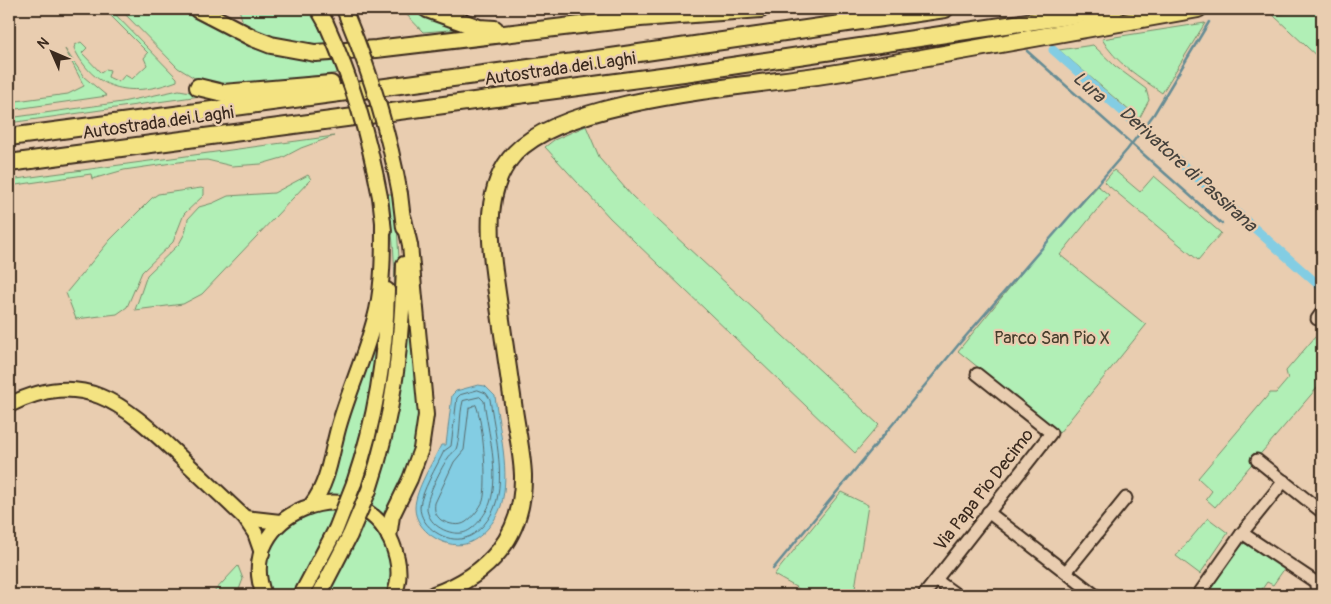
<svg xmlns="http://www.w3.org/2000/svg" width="1331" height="604" viewBox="0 0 1331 604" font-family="Pangolin,sans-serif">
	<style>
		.green { fill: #b1efb6; stroke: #768c6a }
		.water { fill: #83cde3; stroke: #668c94 }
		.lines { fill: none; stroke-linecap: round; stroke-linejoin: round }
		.shore { stroke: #586b6d; stroke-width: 1 }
		.stream { stroke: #668c94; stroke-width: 2.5 }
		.canal { stroke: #83cde3; stroke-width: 9 }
		.minor-casing { stroke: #3b2a1e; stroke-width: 15 }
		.major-casing { stroke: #3b2a1e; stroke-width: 18 }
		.highway-casing { stroke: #3b2a1e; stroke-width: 20 }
		.minor { stroke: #e9cdb0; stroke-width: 11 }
		.major { stroke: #f4e382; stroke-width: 14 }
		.highway { stroke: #f4e382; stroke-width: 16 }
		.major-bridge-casing { stroke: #3b2a1e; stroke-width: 18; stroke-linecap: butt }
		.major-bridge { stroke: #f4e382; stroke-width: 14 }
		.labels { text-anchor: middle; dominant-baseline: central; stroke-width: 4.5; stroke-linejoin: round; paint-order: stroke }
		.street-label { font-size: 18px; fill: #3b2a1e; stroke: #e9cdb0 }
		.park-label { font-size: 18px; fill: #473e2d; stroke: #e9cdb0 }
		.water-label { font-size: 19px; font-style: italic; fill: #46423c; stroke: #e9cdb0 }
	</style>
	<rect width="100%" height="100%" fill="#e9cdb0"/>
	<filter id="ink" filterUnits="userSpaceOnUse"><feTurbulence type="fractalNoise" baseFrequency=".02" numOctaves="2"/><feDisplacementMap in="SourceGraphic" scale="10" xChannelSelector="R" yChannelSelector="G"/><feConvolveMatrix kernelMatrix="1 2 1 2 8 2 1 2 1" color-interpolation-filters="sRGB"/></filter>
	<g filter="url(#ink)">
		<g class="green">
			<path d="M104,9h6l67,69v3c-43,16 -82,12 -103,-33l1,-3 6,-3 6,6 -5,5 19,20 5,-4 4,1 -2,7 11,5 6,-7 7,4 15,-14 -3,-7 4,-5z"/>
			<path d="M120,9h68l38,22 107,26 6,16 -73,9 -58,4 -30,-18z"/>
			<path d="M239,9h73l17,38 -16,1 -68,-18z"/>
			<path d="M390,9h31l54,19 -52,4 -19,-20z"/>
			<path d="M1322,9v52l-49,-46z"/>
			<path d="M1205,23l-43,70c-22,-16 -47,-30 -60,-54z"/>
			<path d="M1093,45l22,21 31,23 3,11 -10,19 -80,-69z"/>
			<path d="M65,49l19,28 23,19 -98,14v-8l59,-8 16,-8z"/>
			<path d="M179,90l18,3 3,3 -191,27v-5l113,-16z"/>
			<path d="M586,126l14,33 32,37 247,229 -24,28 -245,-235 -65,-71 9,-7z"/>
			<path d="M334,136l-33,12 -19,10 -21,6 -29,2 -25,-6 -21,1 -62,9 -32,9 -1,-5 -82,12v-6z"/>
			<path d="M1114,170l26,22 14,-16 67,57 -23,27 -94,-78z"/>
			<path d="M308,175l3,4 -109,115 -19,10 -48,6 12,-35 32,-31 6,-11 3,-14 11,-12 14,-4 15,-7 46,-3z"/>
			<path d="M1098,186l11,9 -49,60 86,70 -87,108 -101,-82 88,-108z"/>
			<path d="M201,188l3,1v6l-20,19 -11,28 -31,30 -15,35 -10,7 -41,5 -10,-26 44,-53 42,-42 6,-4z"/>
			<path d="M386,194h6l4,18 4,61 -11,126 -24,87 -6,-3c33,-91 46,-194 27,-289z"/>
			<path d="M409,308l11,112 -6,32 -28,70 -17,-12 7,-17 -2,-2c19,-60 33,-119 35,-183z"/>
			<path d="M381,315l-9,92 -31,91 -17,-1z"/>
			<path d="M1322,329v53l-107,125 -9,-8 6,-8 -14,-13 72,-85h6l12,-14 -2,-8z"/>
			<path d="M841,492l27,13 -14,90h-44l-36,-20z"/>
			<path d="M337,507l-8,19 3,1 -35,68h-28l-4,-30 8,-26 23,-23z"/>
			<path d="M1208,518l20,15 -28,41 -24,-18z"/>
			<path d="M365,520c21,19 35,47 22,75h-61z"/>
			<path d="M1244,543l41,25 -12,17 -6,-3 -9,13h-56z"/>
			<path d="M238,566l5,13 -6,16h-26z"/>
		</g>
		<path class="water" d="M478,385l7,1 10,10c4,34 16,76 6,110 -5,15 -20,34 -36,38 -21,5 -50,-14 -50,-36 0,-18 18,-46 26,-63h5l6,-50 4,-4z"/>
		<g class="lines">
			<g class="shore">
				<path d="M478,390l8,3 4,6c4,30 16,77 5,107 -4,12 -17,29 -30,32 -18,6 -45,-11 -45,-31 1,-15 17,-41 24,-56l7,-5 6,-48 3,-3z"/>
				<path d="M480,397l4,4c4,31 16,72 6,102 -4,11 -16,28 -28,30 -16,2 -36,-10 -35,-27 0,-10 15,-40 21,-48 3,-5 8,-6 9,-12 4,-14 2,-30 6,-45z"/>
				<path d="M476,405c7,16 12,79 7,96 -3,7 -10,16 -17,21 -7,5 -18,2 -25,-2 -6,-5 -7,-10 -6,-17l19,-41 10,-12 5,-42z"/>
			</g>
			<g class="stream">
				<path d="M1027,51l195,173"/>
				<path d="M773,569l186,-225 168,-194 27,-36 55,-92"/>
			</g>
			<path class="canal" d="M1053,50l269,238"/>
			<defs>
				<g id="minor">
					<path d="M1317,319l5,-7"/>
					<path d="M1257,460l65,52"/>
					<path d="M988,512l107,83"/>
					<path d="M1242,533l75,50"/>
					<path d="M1066,572l60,-74"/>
					<path d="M1322,579l-6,7 1,5 5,4"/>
					<path d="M936,580l21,15"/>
					<path d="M924,595l127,-162 -74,-59"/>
					<path d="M1198,595l44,-62 42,-52"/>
				</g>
				<g id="major">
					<path d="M318,9l8,14"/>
					<path d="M344,9l4,10"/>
					<path d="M400,194l4,34"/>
					<path d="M380,197l4,34"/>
					<path d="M9,405c73,-37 114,-2 166,47 23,22 47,44 70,66l10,15 7,20"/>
					<path d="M354,483c21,-62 32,-127 33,-193"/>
					<path d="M369,490c25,-74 33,-148 35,-226"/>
					<path d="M312,504c18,-24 19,-53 28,-82 11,-37 28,-73 37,-112 6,-28 6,-58 6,-87"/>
					<path d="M245,518l35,4"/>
					<path d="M389,537l3,-21 18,-37 11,-30 5,-34 -16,-170 -6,-26"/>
					<path d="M264,595c-32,-80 95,-133 128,-52 7,17 9,36 2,52"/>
					<path d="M301,595l35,-66"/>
					<path d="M319,595l31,-60"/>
				</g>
				<g id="highway">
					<path d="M197,9l56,29 18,7 44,8 61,-4 264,-31 121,-9"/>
					<path d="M427,9l52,19 16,1"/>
					<path d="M198,87l25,6 108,-9"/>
					<path d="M9,137l602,-80 334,-48"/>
					<path d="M9,163l682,-91 424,-63"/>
					<path d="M434,595c55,-20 90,-59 89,-120 -1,-24 -7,-48 -10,-72 -6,-41 -12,-83 -18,-124 -6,-42 -11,-93 20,-126 55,-58 248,-67 328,-81 119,-20 236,-43 355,-63"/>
				</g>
			</defs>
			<use href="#minor" class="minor-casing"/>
			<use href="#major" class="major-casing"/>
			<use href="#highway" class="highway-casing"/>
			<use href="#minor" class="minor"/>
			<use href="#major" class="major"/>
			<use href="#highway" class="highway"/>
			<defs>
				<g id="major-bridge">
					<path d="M348,19c24,58 41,114 52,175"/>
					<path d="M326,23c27,60 42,110 54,174"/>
					<path d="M336,529l18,-46"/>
					<path d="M350,535l19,-45"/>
				</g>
			</defs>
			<use href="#major-bridge" class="major-bridge-casing"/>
			<use href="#major-bridge" class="major-bridge"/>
		</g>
	</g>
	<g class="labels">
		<g class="street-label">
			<text transform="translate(560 69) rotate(-8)">Autostrada dei Laghi</text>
			<text transform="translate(158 123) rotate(-8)">Autostrada dei Laghi</text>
			<text transform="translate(984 490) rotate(-52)">Via Papa Pio Decimo</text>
		</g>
		<g class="park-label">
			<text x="1052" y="338">Parco San Pio X</text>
		</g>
		<g class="water-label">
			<text transform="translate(1089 87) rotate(42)">Lura</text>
			<text transform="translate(1188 169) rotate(42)">Derivatore di Passirana</text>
		</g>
	</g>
	<rect width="1331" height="604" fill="none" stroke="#e9cdb0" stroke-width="30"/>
	<rect x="15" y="15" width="1301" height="574" fill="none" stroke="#3b2a1e" stroke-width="2" filter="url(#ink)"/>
	<g transform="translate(52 52) rotate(315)" stroke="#e9cdb0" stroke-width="4" paint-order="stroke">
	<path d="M0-4L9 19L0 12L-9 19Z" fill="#3b2a1e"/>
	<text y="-8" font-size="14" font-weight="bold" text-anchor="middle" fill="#3b2a1e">N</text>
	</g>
</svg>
